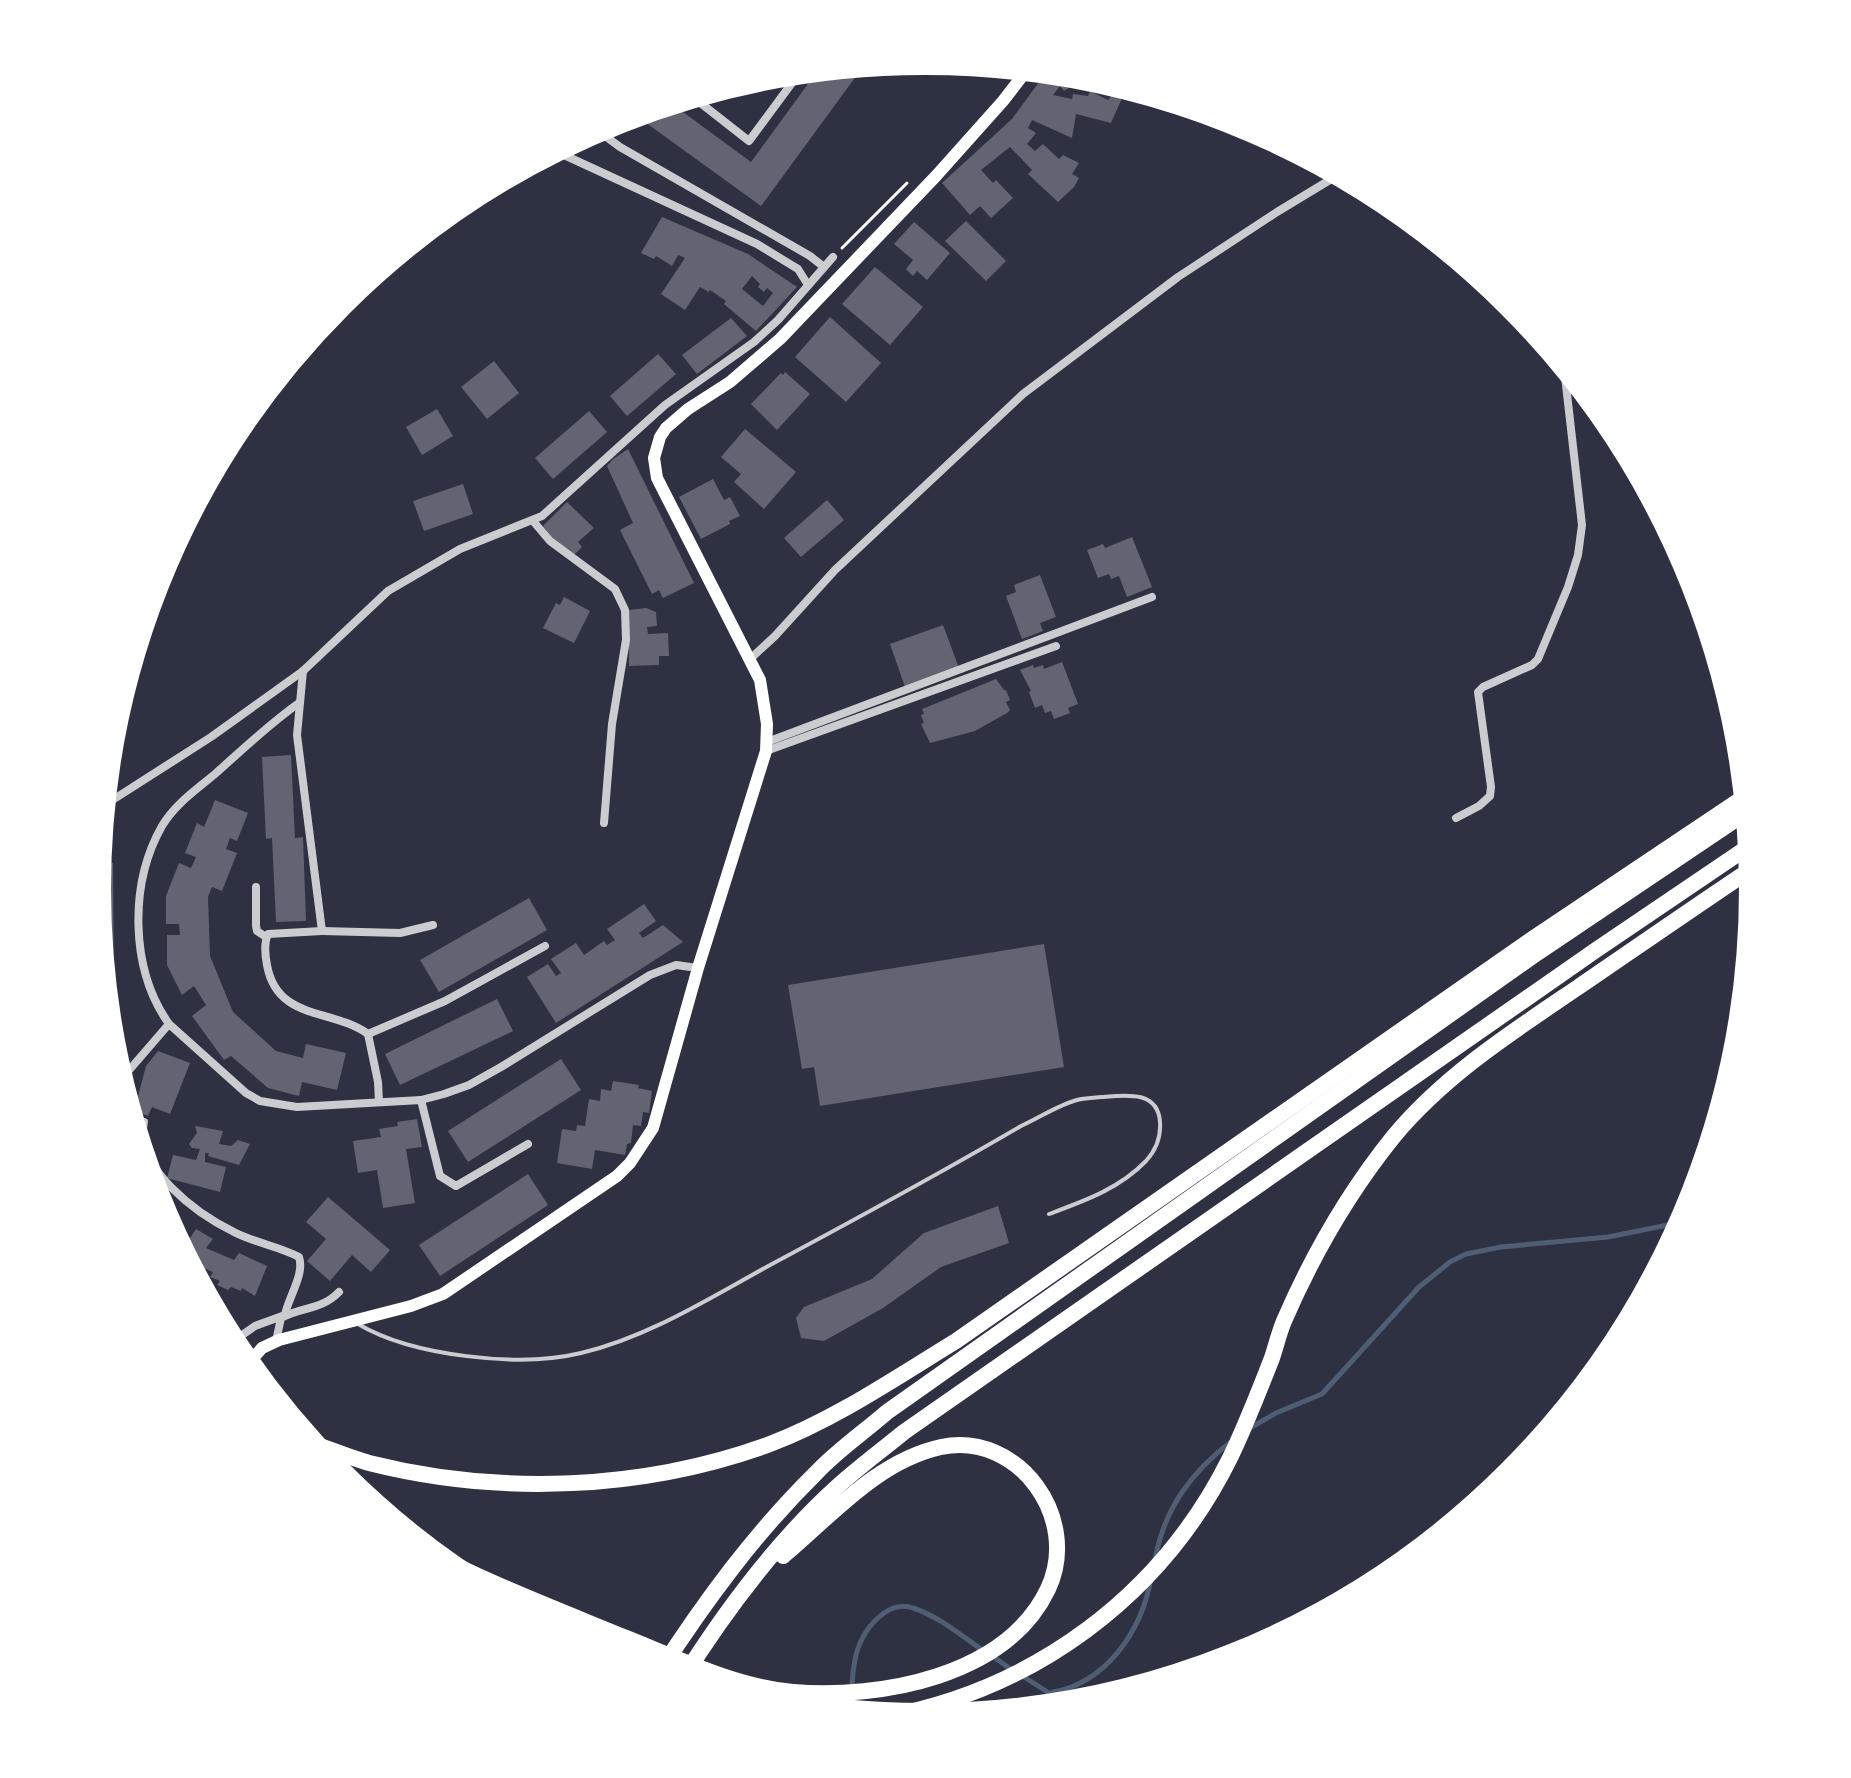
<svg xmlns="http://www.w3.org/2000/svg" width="1851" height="1778" viewBox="0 0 1851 1778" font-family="'Work Sans',sans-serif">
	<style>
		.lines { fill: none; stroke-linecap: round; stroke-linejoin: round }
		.stream { stroke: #4f5d75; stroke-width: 5 }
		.building { fill: #626471; fill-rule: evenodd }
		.path { stroke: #fff; stroke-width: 3 }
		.service { stroke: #caccd0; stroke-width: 4 }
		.minor { stroke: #caccd0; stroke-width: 8 }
		.secondary { stroke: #fff; stroke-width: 12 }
		.motorway { stroke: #fff; stroke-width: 16 }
		.rim { fill: none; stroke: #fff; stroke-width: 10 }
	</style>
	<rect width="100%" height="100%" fill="#2d3142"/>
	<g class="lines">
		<g class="stream">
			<path d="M1250,1428l26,-15 46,-19 97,-107 31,-25 16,-8 35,-7 107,-10 80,-16"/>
			<path d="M1155,1560c9,-51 36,-88 77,-119"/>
			<path d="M991,1655l21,15"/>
			<path d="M1021,1675l28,18c58,-9 93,-63 102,-115"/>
			<path d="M851,1715c1,-39 -1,-77 33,-102 9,-6 18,-9 29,-5 25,8 48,27 69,42"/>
		</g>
	</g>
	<g class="building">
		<path d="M863,62l2,2 -104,142 -130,-94 37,-11 83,61 70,-96z"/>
		<path d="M1056,69l22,2 6,7 -20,13 -4,-5 -7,9 19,4 1,-5 15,2 2,-5 18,9 5,-7 -12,-8 4,-8 28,9 -7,14 -4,-2 -11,25 -35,-9 -4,24 -40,-18 -4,8 8,5 -9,11 8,7 8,-7 16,15 4,-4 16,8 -7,11 7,4 -5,9 -16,15 -30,-28 4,-4 -22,-23 -29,23 12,13 3,-3 17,18 -22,20 -11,-12 -10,9 -28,-32 70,-64 30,-41 3,3z"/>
		<path d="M1147,90l32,10 -5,7z"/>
		<path d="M662,217l86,37 49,33 -41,44 -32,-27 2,-3 -16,-11 -1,2 -9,-5 -15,23 -24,-16 24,-36 -7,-3 -6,11 -16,-10 -2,3 -13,-6zM752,276l8,8 -2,3 6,5 3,-4 6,5 -10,13 -21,-17z"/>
		<path d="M966,221l40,40 -20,20 -41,-40z"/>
		<path d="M914,222l36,31 -23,27 -10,-9 -4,5 -7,-7 7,-9 -19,-16z"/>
		<path d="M875,267l48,40 -33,38 -48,-41z"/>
		<path d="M830,317l51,46 -35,39 -51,-45z"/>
		<path d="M731,318l16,18 -50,38 -15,-19z"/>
		<path d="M658,354l18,20 -49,42 -17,-20z"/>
		<path d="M494,361l25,32 -32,26 -26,-32z"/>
		<path d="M785,372l25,22 -33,36 -26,-26 30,-31 2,2z"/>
		<path d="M437,409l16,27 -31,19 -16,-28z"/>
		<path d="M589,411l18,21 -54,47 -18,-21z"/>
		<path d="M745,429l51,43 -32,37 -30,-27 7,-8 -20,-17z"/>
		<path d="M628,449l66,134 -31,15 -4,-8 -7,4 -32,-64 13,-7 -26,-57 6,-7z"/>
		<path d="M713,479l11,21 6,-3 10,19 -11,5 1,3 -29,15 -22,-42z"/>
		<path d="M463,484l10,30 -49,17 -11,-30z"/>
		<path d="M827,500l17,20 -43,37 -17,-19z"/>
		<path d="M567,502l27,26 -16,14 4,5 -8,8 -20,-14 -11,-15z"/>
		<path d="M1132,537l20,50 -25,10 -8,-21 -8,3 -2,-5 -11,4 -11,-28 16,-6 2,4z"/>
		<path d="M1040,575l16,42 -16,6 3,8 -21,8 -16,-43 10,-4 -2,-7z"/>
		<path d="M564,597l26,14 -16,32 -31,-15 13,-25 4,2z"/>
		<path d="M646,608l10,4 1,14 -10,1 1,7 20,-1 1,23h-10v9l-30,1v-56z"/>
		<path d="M943,625l16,43 -54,19 -15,-43z"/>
		<path d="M1062,662l16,42 -10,4 2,5 -16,6 -3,-8 -6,2 -3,-8 -7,3 -6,-16 2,-1 -11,-21 13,-5 1,3 9,-3 1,4z"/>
		<path d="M996,679l8,11h2l4,10 -4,2 4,8 -3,3 -32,18 -45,12 -9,-19 3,-1 -3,-8 3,-1 -2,-5z"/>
		<path d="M291,755l4,83 8,-1 3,84 -30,1 -4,-84 -6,1 -4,-82z"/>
		<path d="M215,800l33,13 -11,28 -7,-3 -4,11 11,4 -15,38 -10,-4 -4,10 2,59 23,56 43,39 27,7 3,-14 40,9 -9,37 -35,-8 -3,14 -31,-8 -37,-32 -7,4 -32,-44 14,-11 -12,-19 -12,9 -15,-30v-30h13l-1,-11h-13v-28l13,-33 12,5 5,-11 -11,-4 12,-30 7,4z"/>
		<path d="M95,863h18l1,127h-12l-9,-101z"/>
		<path d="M529,898l18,32 -108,62 -19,-32z"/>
		<path d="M644,904l12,17 -17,12 4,5 20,-13 20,17 -127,81 -29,-46 21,-13 8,12 5,-3 -10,-14 25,-16 8,12 20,-14 3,4 8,-5 -8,-11z"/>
		<path d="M1044,944l20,123 -244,39 -6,-39 -12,2 -14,-84z"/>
		<path d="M497,999l16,32 -113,54 -15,-31z"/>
		<path d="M158,1051l32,12 -20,51 -18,-7 -4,9 -8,-3 -4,4 -8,-2 4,-16 5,1 9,-34z"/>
		<path d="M561,1059l20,31 -113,72 -20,-31z"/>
		<path d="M613,1081l26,4 -1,3 14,3 -3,22 -6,-1 -2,14 -8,-1 -2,18 -4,1 -2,11 -30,-5 -3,19 -35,-6 5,-34 14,2 1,-6 8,1 4,-27 11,2 1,-12 10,2z"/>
		<path d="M417,1119l5,28 -16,2 9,54 -32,5 -6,-38 -19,3 -5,-32 28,-4 -2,-8 19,-3 -1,-4z"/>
		<path d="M195,1126l28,5 -4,13 12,2 7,-6 12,4 -11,21 -31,-9 1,-3h-4v9l21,5 -6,25 -53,-14 6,-23 23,5 4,-11 -8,-1 -3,-4 8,-11z"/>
		<path d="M528,1174l20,31 -108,71 -21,-31z"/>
		<path d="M328,1197l62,53 -19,22 -19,-17 -22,26 -23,-20 19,-22 -20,-17z"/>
		<path d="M998,1206l11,37 -68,24 -58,41 -59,33 -23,-3 -5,-20 8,-11 68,-28 52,-46z"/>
		<path d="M196,1229l17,10 -7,9 28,12 5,-7 28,13 -12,30 -13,-8 -1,3 -10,-4 -3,3 -11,-5 3,-4 -10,-4 3,-5 -17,-7 -5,8 -16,-30 4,-6 9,4z"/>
	</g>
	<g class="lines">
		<path class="path" d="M842,248l65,-65"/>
		<path class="service" d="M358,1324c54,32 161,44 223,29 68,-16 130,-56 191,-89 84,-45 167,-90 249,-138 18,-8 37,-21 56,-26 8,-2 17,-2 25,-3 23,-2 56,-7 58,25 1,15 -3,27 -14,39 -27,28 -62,40 -97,53"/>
		<g class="minor">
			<path d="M689,94l60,47 54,-73"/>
			<path d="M593,127l27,20 190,109 14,11"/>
			<path d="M551,149l206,95 41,25 10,16"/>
			<path d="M533,521l17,20 65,48 10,21 1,30 -14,84 -8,99"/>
			<path d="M749,660l26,-24 60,-66 188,-176 155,-117 99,-65 66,-40"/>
			<path d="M303,671l-6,64 25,196 -54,3c-4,9 -3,21 -1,31 10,56 65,43 101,69l10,48 1,20"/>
			<path d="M299,703c-30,21 -57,47 -84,71 -19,16 -40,30 -53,52 -33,58 -32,143 7,198l77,69 14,8 37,6 124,-7 23,-6 25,-9 32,-18 149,-92 26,-10 22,3"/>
			<path d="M767,742l385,-145"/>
			<path d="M766,751l290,-105"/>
			<path d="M100,808l111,-71 92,-66 85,-80 72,-42 82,-33 123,-111 89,-63 24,-22 55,-63"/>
			<path d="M1456,818l23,-12 11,-10 1,-9 -13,-95 5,-5 49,-22 6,-6 30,-72 10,-32 4,-30 -19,-166"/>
			<path d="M256,887v39l1,5 9,6"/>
			<path d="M322,931l78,2 33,-8"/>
			<path d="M368,1034l77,-33 100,-55"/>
			<path d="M118,1083l51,-59"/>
			<path d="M421,1100l19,76 16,10 72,-42"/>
			<path d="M144,1122c-10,46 53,92 90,110 21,11 44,14 65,25 6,17 -11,41 -14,58l-30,11 -20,14"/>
			<path d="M221,1329l33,27"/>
			<path d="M276,1341l5,-23c22,-12 39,-7 58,-26"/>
		</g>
		<path class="secondary" d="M245,1367l17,-19 17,-8 132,-34 32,-12 174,-118 13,-13 23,-35 45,-160 68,-217 1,-27 -7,-44 -103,-202 -3,-20 6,-21 6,-9 22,-19 42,-27 50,-43 156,-163 67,-75 27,-35"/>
		<g class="motorway">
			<path d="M306,1441c21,7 42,16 63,22 131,33 275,27 401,-19 64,-24 127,-67 186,-103l572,-399 221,-148"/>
			<path d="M421,1548c66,35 137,62 205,90 53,21 110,49 167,54 87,7 213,-15 255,-103 33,-70 -29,-158 -107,-142 -64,14 -110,69 -158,109"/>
			<path d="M658,1674c47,-73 97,-141 159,-202 21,-22 47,-40 70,-60l650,-459 214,-144"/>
			<path d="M681,1681c44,-70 95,-139 157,-195 21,-19 44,-36 66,-54l692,-482 158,-107"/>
			<path d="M880,1718c153,-27 281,-121 350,-260 16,-33 29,-67 42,-100 4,-12 7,-25 12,-37 29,-67 64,-128 110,-185 51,-61 118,-104 183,-148 60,-41 119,-82 179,-122"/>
		</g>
	</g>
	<path d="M0 0H1851V1778H0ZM106 889a819 819 0 1 1 1638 0a819 819 0 1 1-1638 0Z" fill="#fff" fill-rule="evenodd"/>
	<path class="rim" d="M106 889a819 819 0 1 1 1638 0a819 819 0 1 1-1638 0Z"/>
</svg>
